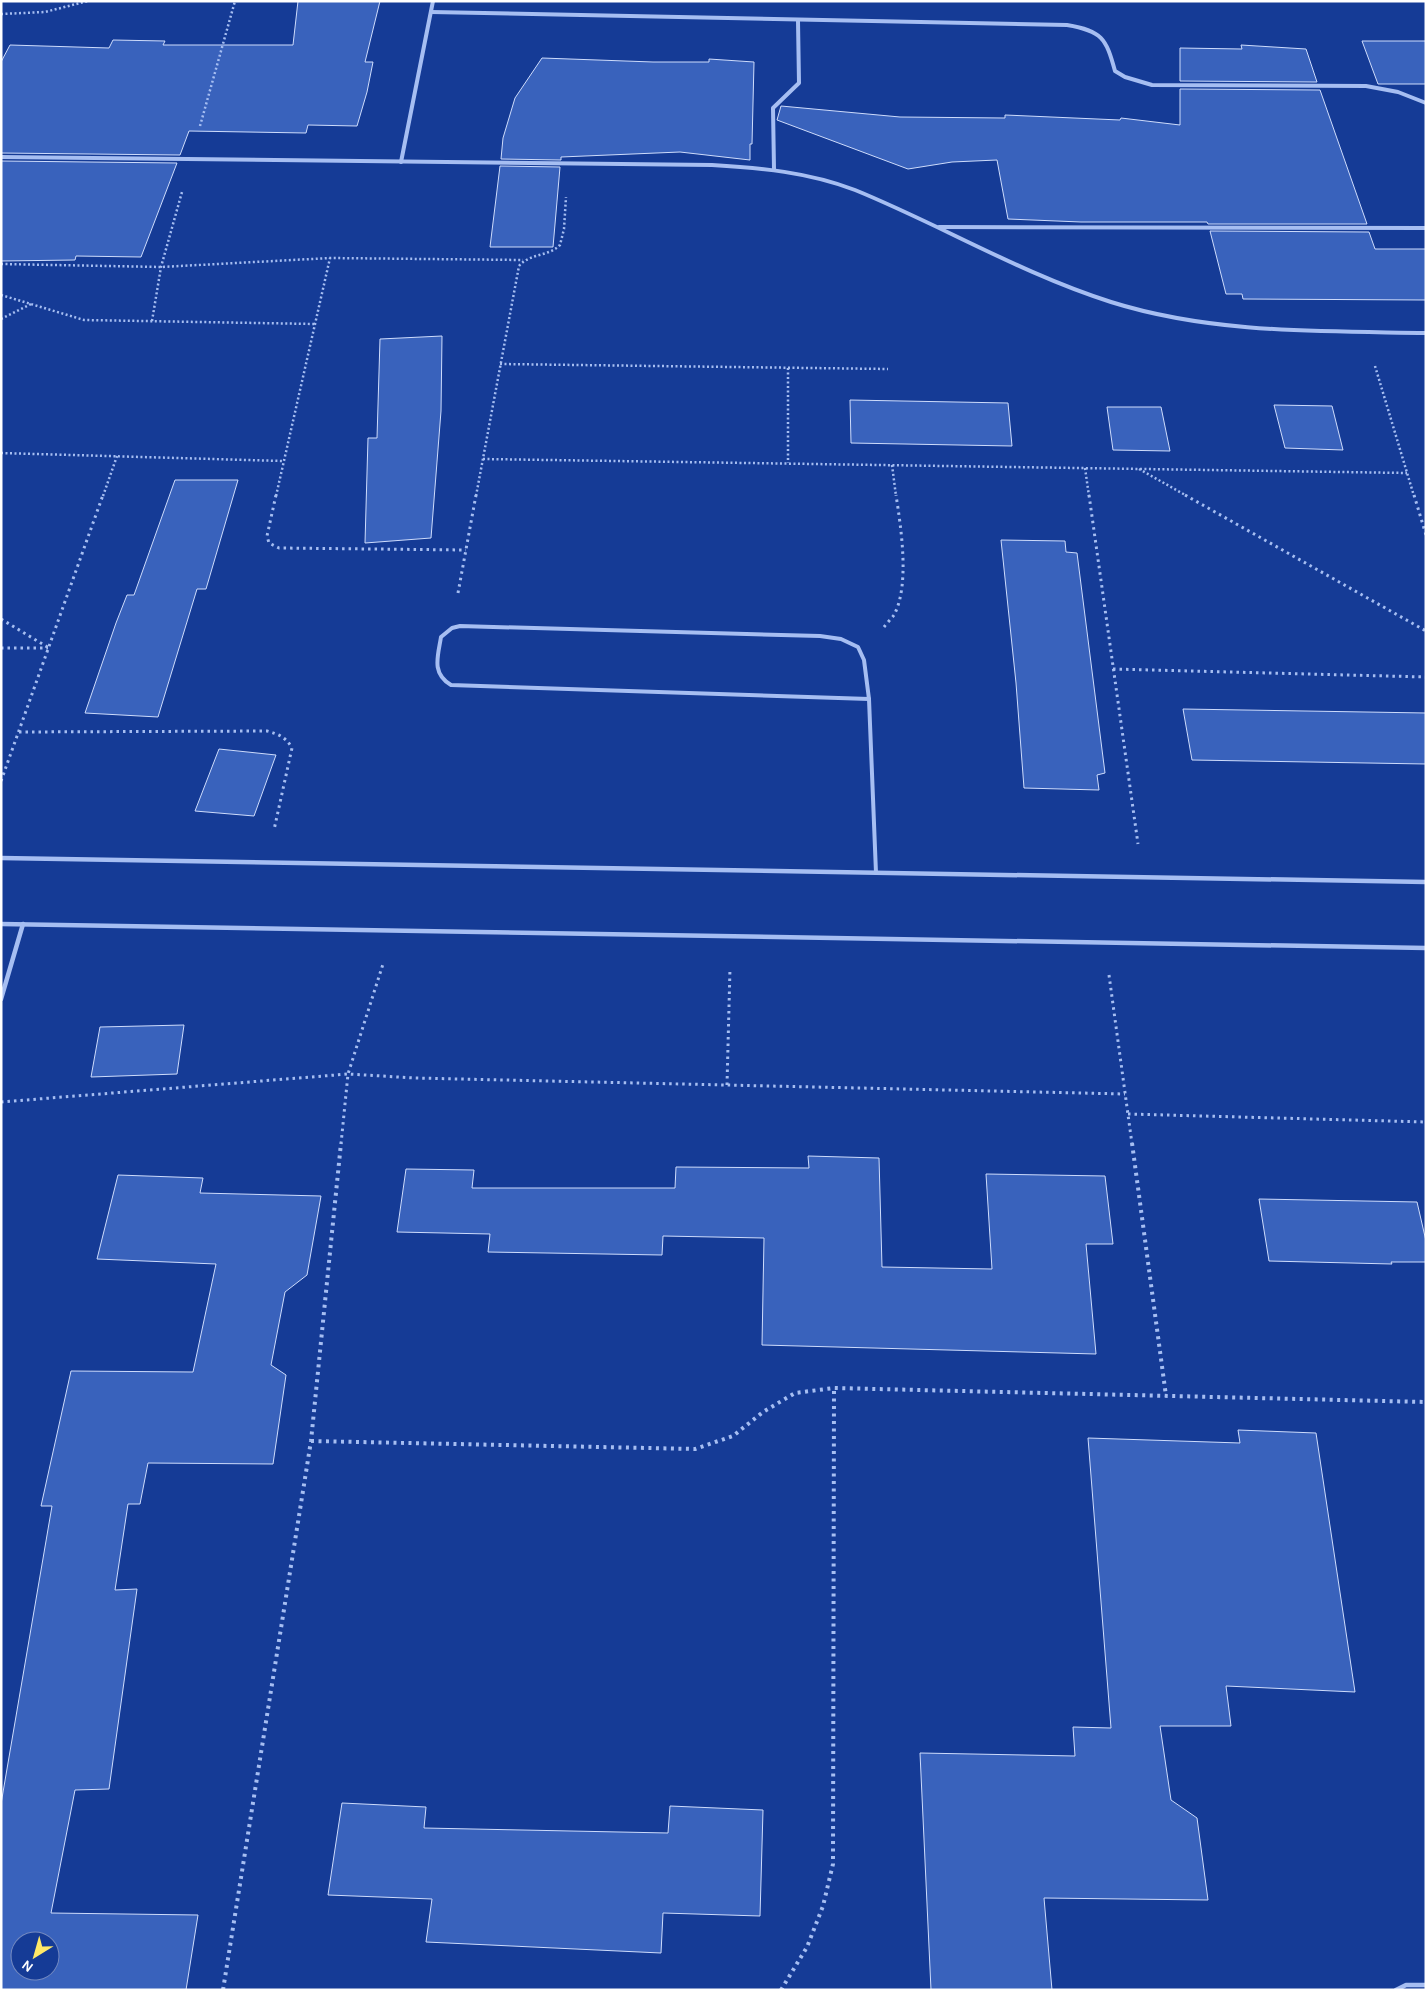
<svg xmlns="http://www.w3.org/2000/svg" width="1427" height="1991" viewBox="0 0 1427 1991" font-family="Karla,sans-serif">
	<style>
		.building { fill: #3962bc; stroke: #cedcfc; fill-rule: evenodd }
		.lines { fill: none; stroke-linecap: round; stroke-linejoin: round }
		.path-far2 { stroke: #a6bef2; stroke-width: 2.5; stroke-dasharray: 2 2.5; stroke-linecap: butt }
		.path-far1 { stroke: #a6bef2; stroke-width: 3; stroke-dasharray: 2.5 4; stroke-linecap: butt }
		.path { stroke: #a6bef2; stroke-width: 4; stroke-dasharray: 3 4.5; stroke-linecap: butt }
		.service-far1 { stroke: #a6bef2; stroke-width: 4 }
		.service { stroke: #a6bef2; stroke-width: 4.5 }
		.minor-far1 { stroke: #a6bef2; stroke-width: 4 }
		.minor { stroke: #a6bef2; stroke-width: 4.5 }
	</style>
	<rect width="100%" height="100%" fill="#153b96"/>
	<g class="building">
		<path d="M298,1h82l-15,61h8l-6,30 -10,34 -49,-1 -2,8 -117,-2 -9,24 -179,-2v-91l9,-17 99,3 4,-8 52,1 -2,4h130z"/>
		<path d="M1362,41h64v43h-48z"/>
		<path d="M1241,45l65,4 11,33 -137,-1v-33l62,1z"/>
		<path d="M542,58l111,4h56v-3l45,3 -2,82h-2v16l-70,-8 -119,5v3l-60,-1 2,-21 12,-40z"/>
		<path d="M1180,89l140,1 47,134h-159l-1,-2h-126l-73,-3 -11,-59 -45,2 -44,7 -131,-49 4,-14 119,11 105,1v-3l115,5 1,-2 59,7z"/>
		<path d="M1,161l176,2 -36,94 -65,-1 -1,4 -74,1z"/>
		<path d="M500,166l60,1 -7,80h-63z"/>
		<path d="M1210,231l159,1 6,17h51v51l-183,-1 -1,-5h-16z"/>
		<path d="M442,336l-1,75 -10,127 -66,5 3,-105h9l3,-99z"/>
		<path d="M850,400l158,3 4,43 -161,-3z"/>
		<path d="M1274,405l58,1 11,44 -58,-2z"/>
		<path d="M1107,407h54l9,44 -57,-1z"/>
		<path d="M175,480h63l-32,109h-9l-39,128 -73,-4 31,-90 11,-28h7z"/>
		<path d="M1001,540l64,1 1,11 11,1 28,220 -8,2 2,15 -75,-2 -8,-105z"/>
		<path d="M1183,709l243,4v51l-234,-4z"/>
		<path d="M219,749l57,6 -22,61 -59,-5z"/>
		<path d="M184,1025l-7,49 -86,3 9,-50z"/>
		<path d="M808,1156l71,2 3,109 110,2 -6,-95 119,2 8,68h-27l10,110 -334,-9 2,-107 -101,-2 -1,19 -174,-3 2,-18 -93,-2 9,-63 68,1 -2,18h203l1,-21 133,1z"/>
		<path d="M118,1175l85,3 -3,15 121,3 -14,79 -22,17 -14,73 15,10 -13,89 -125,-1 -8,41h-12l-13,86 22,-1 -28,200 -34,1 -24,123 147,2 -12,75h-185v-186l51,-298h-11l30,-135 122,1 23,-108 -119,-5zM20,1941h30v30h-30z"/>
		<path d="M1259,1199l158,3 9,39v21h-35l1,2 -123,-3z"/>
		<path d="M1238,1430l78,3 39,259 -129,-6 5,40h-71l11,74 26,18 11,82 -164,-2 8,92h-121l-11,-237 155,3 -2,-29 38,1 -23,-290 152,5z"/>
		<path d="M342,1803l84,4 -2,21 244,5 2,-27 93,4 -3,106 -97,-3 -2,40 -235,-11 6,-43 -104,-4z"/>
	</g>
	<g class="lines">
		<g class="path-far2">
			<path d="M1,14l44,-2 43,-11"/>
			<path d="M200,126l35,-125"/>
			<path d="M1,264l160,3 169,-9 193,2"/>
			<path d="M1,295l83,25 231,4"/>
			<path d="M1,319l30,-15"/>
			<path d="M152,321l9,-54 21,-75"/>
			<path d="M500,364l388,5"/>
			<path d="M1375,366l39,130"/>
			<path d="M788,368v95"/>
			<path d="M1,453l282,8"/>
			<path d="M483,459l924,14"/>
			<path d="M892,465l4,31"/>
			<path d="M1085,468l4,28"/>
			<path d="M1139,469l48,27"/>
			<path d="M103,496l14,-40"/>
			<path d="M276,496l54,-238"/>
			<path d="M476,496l43,-230c11,-13 29,-9 41,-21l4,-16 2,-32"/>
		</g>
		<g class="path-far1">
			<path d="M276,495l-9,41 2,7 10,5 187,2"/>
			<path d="M1089,495l49,349"/>
			<path d="M1185,495l241,136"/>
			<path d="M1414,495l12,40"/>
			<path d="M458,593l18,-98"/>
			<path d="M1,619l48,29"/>
			<path d="M884,627c3,-4 7,-8 10,-12 16,-30 7,-87 2,-120"/>
			<path d="M1,648h47"/>
			<path d="M1113,669l313,8"/>
			<path d="M19,732l248,-1c11,3 19,6 25,17l-18,82"/>
			<path d="M1,781l102,-286"/>
			<path d="M1109,975l23,169"/>
			<path d="M727,1085l3,-117"/>
			<path d="M1,1102l347,-28 67,4 710,16"/>
			<path d="M1128,1114l298,8"/>
			<path d="M341,1144l7,-70 35,-110"/>
		</g>
		<g class="path">
			<path d="M1132,1143l34,253"/>
			<path d="M311,1441l384,8 38,-13 30,-24 32,-19 39,-5 592,14"/>
			<path d="M223,1990l88,-549 30,-298"/>
			<path d="M781,1990l26,-43 16,-41 10,-42 1,-476"/>
		</g>
		<g class="service-far1">
			<path d="M460,626l360,10 21,3 17,8 6,13 5,39 -418,-14c-20,-12 -13,-29 -10,-48l11,-9z"/>
			<path d="M869,699l7,174"/>
		</g>
		<path class="service" d="M1396,1990l10,-5h20"/>
		<g class="minor-far1">
			<path d="M431,12l636,13c35,6 39,13 48,46l10,6 27,8 214,1 32,6 28,11"/>
			<path d="M1,157l711,8c49,3 96,7 143,25 86,35 167,84 256,112 102,32 210,29 315,31"/>
			<path d="M401,162l32,-161"/>
			<path d="M774,169l-1,-61 26,-25 -1,-62"/>
			<path d="M939,227l487,1"/>
		</g>
		<g class="minor">
			<path d="M1,858l1425,24"/>
			<path d="M1,924l1425,24"/>
			<path d="M1,999l22,-75"/>
		</g>
	</g>
	<rect width="1427" height="1991" fill="none" stroke="#ffffff" stroke-width="5"/>
	<g transform="translate(35 1956) rotate(217)"><circle r="24" fill="#153b96" stroke="#7389c0"/>
	<path d="M0-4L9 19L0 12L-9 19Z" fill="#ffe967"/>
	<text y="-8" font-size="14" font-weight="bold" text-anchor="middle" fill="#ffffff">N</text>
	</g>
</svg>
